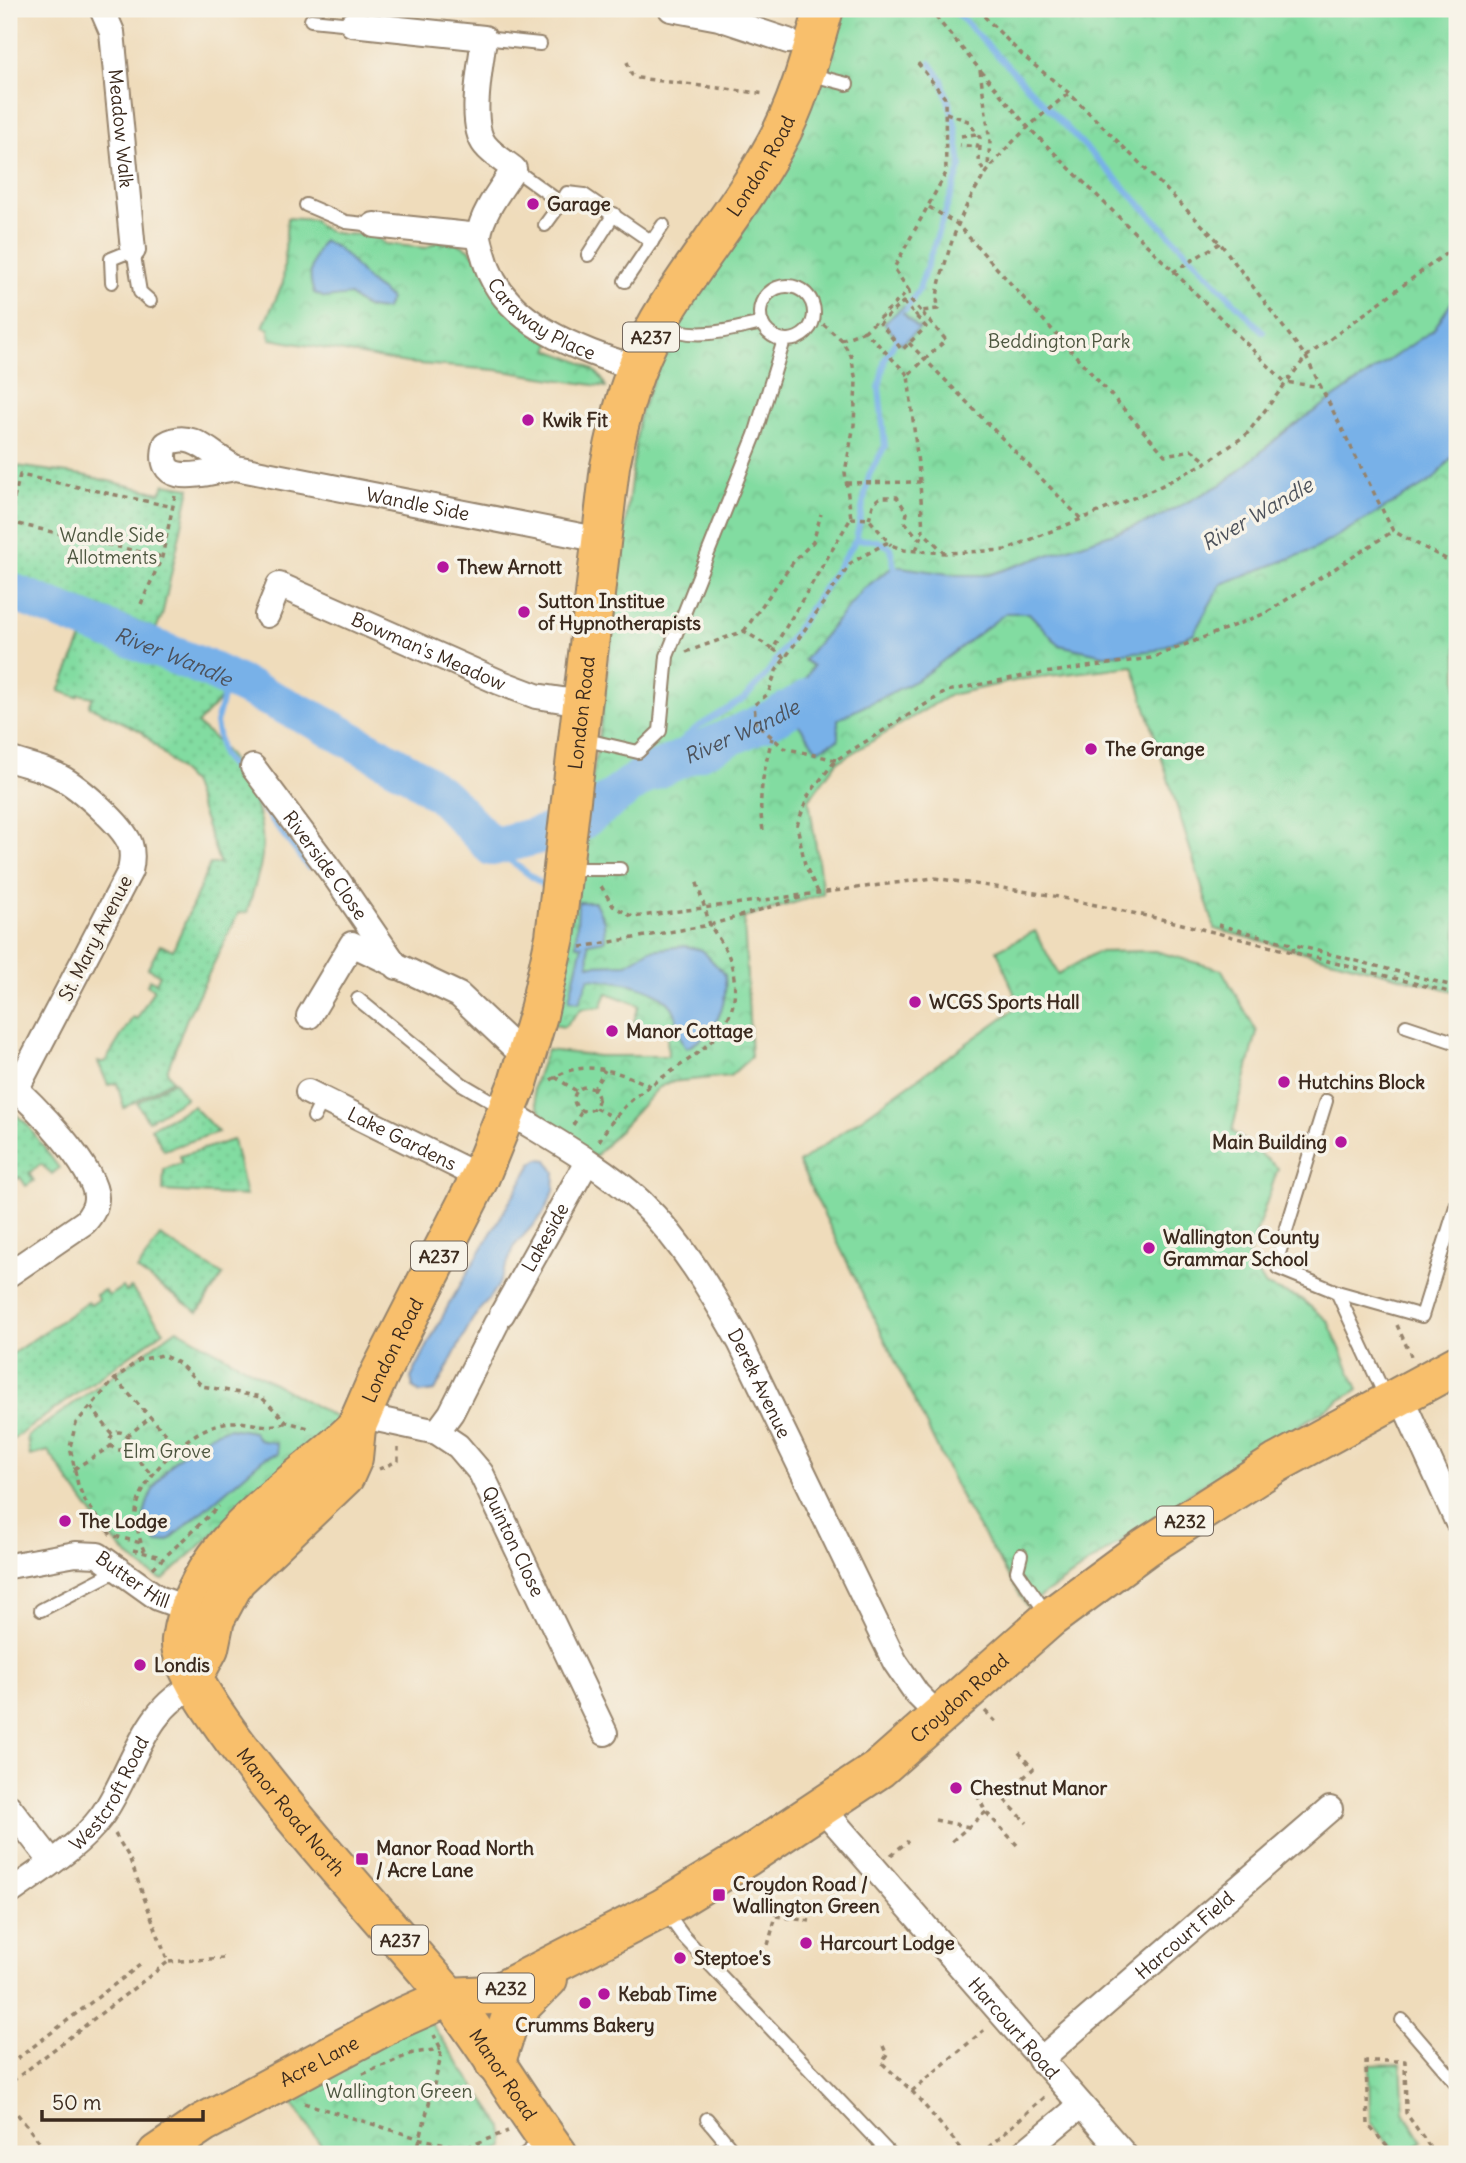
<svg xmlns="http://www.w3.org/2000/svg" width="1466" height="2163" viewBox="0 0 1466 2163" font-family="Delius,sans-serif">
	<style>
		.park { fill: url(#park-crowns); stroke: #5e8360; stroke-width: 2 }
		.garden { fill: url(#garden-dots); stroke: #5e8360; stroke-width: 2 }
		.water { fill: #78b1e8; stroke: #5a6e83; stroke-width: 2 }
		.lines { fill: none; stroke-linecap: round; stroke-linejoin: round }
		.stream { stroke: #78b1e8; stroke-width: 6 }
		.river { stroke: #78b1e8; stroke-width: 38 }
		.lane-casing { stroke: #95836c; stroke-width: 16 }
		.street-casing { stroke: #95836c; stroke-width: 28 }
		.primary-casing { stroke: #95836c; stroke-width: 42 }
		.highway-casing { stroke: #95836c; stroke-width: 42 }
		.path { stroke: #95836c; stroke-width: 3.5; stroke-dasharray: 5 5; stroke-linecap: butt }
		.lane { stroke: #fff; stroke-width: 12 }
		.street { stroke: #fff; stroke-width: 24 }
		.primary { stroke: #f8bf6c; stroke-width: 38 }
		.highway { stroke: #f8bf6c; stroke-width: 38 }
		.poi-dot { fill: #b5179e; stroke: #f7f3e8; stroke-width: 2.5 }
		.labels { text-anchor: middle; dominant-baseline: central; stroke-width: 7; stroke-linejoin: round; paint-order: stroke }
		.shield { fill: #f7f3e8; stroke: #73665b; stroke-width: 2 }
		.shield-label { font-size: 18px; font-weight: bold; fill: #3b2a1e }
		.street-label { font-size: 19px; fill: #3b2a1e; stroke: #f7f3e8 }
		.poi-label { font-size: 19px; font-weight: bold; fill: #3b2a1e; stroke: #f7f3e8; text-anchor: start }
		.park-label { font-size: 19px; fill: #4d563f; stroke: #f7f3e8 }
		.water-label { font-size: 21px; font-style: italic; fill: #4d525b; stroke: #f7f3e8 }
	</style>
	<defs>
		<pattern id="park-crowns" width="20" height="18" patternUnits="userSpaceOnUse" patternTransform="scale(1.75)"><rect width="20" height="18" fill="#82dca1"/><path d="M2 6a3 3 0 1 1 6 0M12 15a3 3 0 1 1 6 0" fill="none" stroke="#71bd8a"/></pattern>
		<pattern id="garden-dots" width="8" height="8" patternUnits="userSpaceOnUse" patternTransform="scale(1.75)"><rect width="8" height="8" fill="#82dca1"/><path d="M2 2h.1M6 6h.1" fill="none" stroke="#71bd8a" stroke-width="1.8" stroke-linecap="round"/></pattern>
	</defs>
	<rect width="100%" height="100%" fill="#f7f3e8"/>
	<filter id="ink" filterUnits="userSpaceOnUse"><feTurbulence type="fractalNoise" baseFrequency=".0143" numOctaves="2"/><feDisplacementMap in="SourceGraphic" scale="14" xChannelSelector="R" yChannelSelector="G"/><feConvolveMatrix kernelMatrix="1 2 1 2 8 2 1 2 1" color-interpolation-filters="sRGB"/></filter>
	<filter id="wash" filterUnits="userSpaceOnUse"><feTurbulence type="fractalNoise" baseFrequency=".00686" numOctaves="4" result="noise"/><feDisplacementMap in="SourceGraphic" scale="28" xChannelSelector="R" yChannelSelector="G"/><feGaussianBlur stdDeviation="1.57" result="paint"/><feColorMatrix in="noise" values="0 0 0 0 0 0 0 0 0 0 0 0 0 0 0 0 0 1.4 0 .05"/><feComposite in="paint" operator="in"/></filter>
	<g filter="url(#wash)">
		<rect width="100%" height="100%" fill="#efdcbb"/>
		<g class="park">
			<path d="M831,9h626v983l-242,-63 -82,-263 -109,13 -74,16 -113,67 -28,38 14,94 -79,24 7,139 -21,19 -60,6 -12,6 -63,69c-22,-13 -66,-41 -61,-71 3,-12 9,-25 13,-36l51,6h70l-1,-21 -34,-11 6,-19 -32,-12 -6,14 -20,2 -17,18 -11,-2 47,-295 39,-314 25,-63 64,-116z"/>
			<path d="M287,218l27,2c14,20 43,12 63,16l8,8 41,4 11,-7 20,2 12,6 82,95 -3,6c21,8 50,14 58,37l-110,-17 -89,-7 -137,-24 -1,-10 -6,-2 20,-44z"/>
			<path d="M1035,931l23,43 39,-22 58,-1 67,19 35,62 -25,99 46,37 -30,89 18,29 35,13 27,22 30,68 -161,100 -170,117 -61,-99 -167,-344 220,-157 -22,-56z"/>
			<path d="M177,1329l161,90 -175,161c-43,-17 -88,-92 -115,-129l-18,5 -3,-19z"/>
			<path d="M421,2009l82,118 1,20 -12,7h-165l-49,-72z"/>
			<path d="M1401,2064l3,48 18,30 -17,12h-8l-27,-32 -1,-57z"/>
		</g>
		<g class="garden">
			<path d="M9,465l73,10 78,18 5,-9 25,4 -28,128 -6,13 -147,-57z"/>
			<path d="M85,632l142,60 -30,32c40,30 75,91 63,143 -3,12 -9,31 -13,46l-8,-1 -52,106 -20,53 5,9 -48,28 -7,-25 -9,2 -10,-23h7l28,-45 4,2 17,-30 -7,-4 3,-6 6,4 4,-8 -12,-7 12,-23 13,5 37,-86h10l-29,-82 -50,-51 -52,-25 4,-9 -14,-3 -2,3 -18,-6z"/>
			<path d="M174,1081l12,17 -38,23 -11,-18z"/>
			<path d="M193,1106l25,26 -54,18 -13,-22z"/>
			<path d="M9,1109l17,14 33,45 -7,6 -11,-10 -12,9 5,8 -8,5 -6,-9 -11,8z"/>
			<path d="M233,1140l13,56 -83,-5 1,-22 18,-6 -2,-7z"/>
			<path d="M160,1236l63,39 -25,37 -61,-42z"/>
			<path d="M122,1287l4,5 5,-4 33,43 -155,111v-86l79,-54 3,3 7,-5 -2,-5 8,-5 5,6z"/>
		</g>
		<g class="water">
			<path d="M323,240c30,15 28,26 50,45 6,5 12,7 17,14l-4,10c-15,2 -26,-3 -36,-14l-25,3 -11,-5c-8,-20 -1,-35 9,-53z"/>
			<path d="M1457,294v157l-24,29 -120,70 -92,34 -27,49 -38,17 -52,5 -45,-10 -30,-32h-23l-87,66 -81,40v21l-21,10 -24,-33 -16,-1 9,-26 12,1 15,-25 -9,-6 59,-71 31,-23 62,9h32l165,-55 71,-37 63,-53 146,-100z"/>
			<path d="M903,307l3,3 -3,3 13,14h5l-19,17 -18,-21z"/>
			<path d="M578,902h17l9,19 1,19 -17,3 1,22 38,-1 23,-14 35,-4 17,4 23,25c3,31 -9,60 -39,73 -11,-16 -6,-30 -14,-41 -17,-23 -57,-26 -83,-29l-10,24 -10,-2 13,-55h-6z"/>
			<path d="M539,1159l8,1 8,12 -1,19 -11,23 -28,31 -17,41 -26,34 -37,71 -15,2 -7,-6 -2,-9 37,-72 84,-142z"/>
			<path d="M230,1428l23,4c8,12 11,8 23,11l2,11 -14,4 -95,82 -12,3 -13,-22c1,-40 48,-85 86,-93z"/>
		</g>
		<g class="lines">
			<g class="stream">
				<path d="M953,9l310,323"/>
				<path d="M906,310l13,-21 42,-123 -6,-43 -13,-43 -12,-17"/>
				<path d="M856,540h19l15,7 4,19"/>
				<path d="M228,679l-12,44 6,32 86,112"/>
				<path d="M643,776l53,-48 49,-30 21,-23 90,-135 13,-65 16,-29 -6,-58 6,-29 12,-21"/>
				<path d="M492,847l55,41"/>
			</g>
			<path class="river" id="s1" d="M9,591l197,77 111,53 97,54 30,22 48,50 83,-21 68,-50 134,-60 46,-26"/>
		</g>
	</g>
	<g filter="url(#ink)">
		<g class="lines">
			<defs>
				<g id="lane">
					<path d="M311,20l41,4"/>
					<path d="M484,38l56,6"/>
					<path d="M808,74l39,10"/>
					<path d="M514,169l47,34 6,-10 17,2 68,47"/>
					<path d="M306,205l40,17 28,3"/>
					<path d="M545,225l16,-22"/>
					<path d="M588,255l26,-41"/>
					<path d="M625,281l38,-56"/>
					<path d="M112,282l-1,-23 22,-9 7,42 10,9"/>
					<circle cx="787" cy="313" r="27"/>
					<path d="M662,324c30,18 67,6 100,-1"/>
					<path d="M582,739l56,13 22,-21 7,-75 88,-221 29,-95"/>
					<path d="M568,869h52"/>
					<path d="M358,999l104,85 41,24"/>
					<path d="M1406,1026l51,17"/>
					<path d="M1326,1101l-49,159 1,8 59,24 85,24 35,-113"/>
					<path d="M314,1117l9,-18"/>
					<path d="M1337,1292l50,108"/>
					<path d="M1021,1555l-4,16 30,43"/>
					<path d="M41,1610l77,-40"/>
					<path d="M665,1911l18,25 207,218"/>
					<path d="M1402,2020l55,64"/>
					<path d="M707,2119l29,35"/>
					<path d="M525,2154l19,-15"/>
					<path d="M712,2154l14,-11"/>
				</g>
				<g id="street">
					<path id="s2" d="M102,9l10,23 21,218"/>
					<path d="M671,9l48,9 69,23"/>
					<path id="s3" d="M352,24l132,14c-3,27 -16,86 1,107 7,9 20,17 29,24 -12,19 -32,43 -35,66 0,6 3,15 5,21 16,67 95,94 153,112"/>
					<path d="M374,225l105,11"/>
					<path id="s4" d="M236,468c-27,3 -83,24 -70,-24 26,-16 47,13 70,24l365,72"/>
					<path id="s5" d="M267,615l12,-30 220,97 37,14 46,7"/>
					<path d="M9,759c16,6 36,9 51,18 19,10 63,48 70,67 3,9 2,18 0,27l-114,219"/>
					<path id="s6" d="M253,767l83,111 61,89"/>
					<path d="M309,1016l43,-72 107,51 54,51 15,7"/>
					<path d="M9,1084c23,17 88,86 87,114 0,10 -5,17 -11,24l-76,52"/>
					<path id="s7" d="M308,1092l172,85"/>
					<path id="s8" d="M507,1111c45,28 95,55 134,91 41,39 71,91 99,140l155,320 22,32 21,21"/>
					<path id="s9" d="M502,1314l85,-152"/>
					<path d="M1400,1395l57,126"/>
					<path id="s10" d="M363,1416l74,16 21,14 23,27 124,260"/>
					<path d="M437,1432l14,-19 45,-89"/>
					<path id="s11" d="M9,1566l67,-12 22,1 60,43 44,16"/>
					<path d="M9,1807l43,55"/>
					<path id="s12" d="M822,1808l302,346"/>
					<path id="s13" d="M9,1893c30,-22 69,-45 92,-76 32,-44 41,-110 96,-132"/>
					<path id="s14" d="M1040,2060l290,-251"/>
					<path d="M1022,2154l58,-48"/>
				</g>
				<g id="primary">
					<path id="s15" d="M356,1428c-65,63 -161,113 -175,212 -8,55 223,301 268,357 39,50 71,106 109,157"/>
					<path id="s16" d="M194,1676l15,-28 6,-29 21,-39 109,-104 8,-18 3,-30 23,-53 101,-198 38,-94 20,-68 17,-78 55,-471c10,-50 23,-100 49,-145 36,-61 83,-115 117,-178 23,-41 35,-89 48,-134"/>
				</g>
				<g id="highway">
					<path d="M495,2064l16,-48 37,-37"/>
					<path id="s17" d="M157,2154l46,-31 193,-103 52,-23 43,-2 12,-5 160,-82 85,-52 131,-87 171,-151 96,-71 131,-84 180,-98"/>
				</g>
			</defs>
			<use href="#lane" class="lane-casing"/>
			<use href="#street" class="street-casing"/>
			<use href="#primary" class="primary-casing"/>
			<use href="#highway" class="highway-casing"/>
			<g class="path">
				<path d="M929,9l98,117 258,256 37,5"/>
				<path d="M977,9l46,47 46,37 151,150 86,114 87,174 64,34"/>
				<path d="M627,62l5,13 6,3 128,16"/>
				<path d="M980,70l10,72 -2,24"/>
				<path d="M946,113l22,8 12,17 -3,9 -17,-2"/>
				<path d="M961,136l15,-2"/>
				<path d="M980,146l-1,16 5,10"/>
				<path d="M929,207l28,17 208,231 27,-5 15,12"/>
				<path d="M1173,272l47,-29"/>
				<path d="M909,291l-15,-23 52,-95 -1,-75 -28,-36"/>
				<path d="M903,302l23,25 -24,23 -22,-27z"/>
				<path d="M841,340l24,-9"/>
				<path d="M909,343l173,177"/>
				<path d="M908,375l-43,-44 44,-40 1,8 11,12 -6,5"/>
				<path d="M920,482l-12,-107 38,-35 -25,-29 17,-2c-3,-18 4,-34 9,-52 23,-79 59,-114 122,-164"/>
				<path d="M846,483l74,-1 3,50 21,20"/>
				<path d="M9,518l11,-43 154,32"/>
				<path d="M851,518l18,1 22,26"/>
				<path d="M869,519l5,-17 7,-5h16l10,16 -2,9 14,17"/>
				<path d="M9,522l153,35"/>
				<path d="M916,550l7,-17"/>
				<path d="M141,604l21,-47 13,-61"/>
				<path d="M744,631l50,-70 19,-19 8,-28"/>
				<path d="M773,649l14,10"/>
				<path d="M686,652l58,-21 29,18 78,-131 -6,-46 9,-47 2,-44 -5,-26 -10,-15 -18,-16h-11"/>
				<path d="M836,760l-52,-12 -28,-25 -2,-18 14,-11 8,-23 75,-108 35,-20 18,7 42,3 59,-3 150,-61 52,-27 39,-27 60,-78 146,-108 5,-15"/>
				<path d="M763,830c-6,-34 1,-59 9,-92"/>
				<path d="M601,886l12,20 20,11 301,-39 115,17 121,26 287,73"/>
				<path d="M818,892l-13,-27 -8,-40 12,-31 27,-34 111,-69 76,-15 128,-18 115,-45 127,-82"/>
				<path d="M1218,925l77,20"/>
				<path d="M581,947l129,-22 -14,-45"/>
				<path d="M1292,952l3,-7 162,42"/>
				<path d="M555,1077l23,15"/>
				<path d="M551,1080c31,-23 68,-8 100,6"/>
				<circle cx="586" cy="1099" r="12"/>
				<path d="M593,1090l12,-20"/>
				<path d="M595,1108l20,10"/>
				<path d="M573,1125l9,-14"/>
				<path d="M599,1141c9,-15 20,-30 34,-42 45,-39 119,-59 98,-136 -3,-13 -14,-26 -21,-38l96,-29"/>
				<path d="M1397,1325l14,31"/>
				<path d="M115,1379l64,69"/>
				<path d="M91,1407l21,27"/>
				<circle cx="119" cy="1441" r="9"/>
				<path d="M127,1436l24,-19"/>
				<path d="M125,1447l28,29"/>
				<path d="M74,1469l37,-23"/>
				<path d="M379,1469l19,-8v-13"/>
				<path d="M141,1543c-3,-12 -7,-24 -4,-37 9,-34 52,-77 87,-83 24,-5 37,9 63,-1"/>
				<path d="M133,1550l28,7"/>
				<path d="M144,1551l-3,-8 -30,-8 -26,-34 -7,-16 -8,-38 6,-24 39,-44 24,-19 23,-5 17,8 23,23 59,11 26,25 25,7"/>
				<path d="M153,1568l66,-62"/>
				<path d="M985,1711l11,11"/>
				<path d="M991,1786l36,37"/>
				<path d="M977,1795l9,17 31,33"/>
				<path d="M1001,1798l32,-29 -17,-20"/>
				<path d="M935,1820l34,7"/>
				<path d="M115,1834l14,23 39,105 55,-4"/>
				<path d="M952,1841l34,-29"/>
				<path d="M891,1855l17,-14"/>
				<path d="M761,1883l15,33"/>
				<path d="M768,1945l8,-29 34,5"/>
				<path d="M883,2046l4,9 -5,8 30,28 72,-61"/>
				<path d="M9,2065l135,-103"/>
				<path d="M363,2074l50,-21 28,-4"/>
				<path d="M9,2091l5,-11 154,-118"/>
				<path d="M912,2091l54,63"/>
				<path d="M9,2096l6,15 34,43"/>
				<path d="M304,2103l117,36 44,9 43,-17"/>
				<path d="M416,2154l24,-93 1,-12 -7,-14"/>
				<path d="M981,2154l63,-57"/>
				<path d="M1394,2154l-26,-29 -2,-64h39l1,52 29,41"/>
			</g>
			<use href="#lane" class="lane"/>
			<use href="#street" class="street"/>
			<use href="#primary" class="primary"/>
			<use href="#highway" class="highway"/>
		</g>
	</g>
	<g class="poi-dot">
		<circle cx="533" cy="204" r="7"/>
		<circle cx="528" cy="420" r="7"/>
		<circle cx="443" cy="567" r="7"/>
		<circle cx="524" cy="612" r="7"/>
		<circle cx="1091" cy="749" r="7"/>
		<circle cx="915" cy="1002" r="7"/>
		<circle cx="612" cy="1031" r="7"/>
		<circle cx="1284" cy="1082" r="7"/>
		<circle cx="1341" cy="1142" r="7"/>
		<circle cx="1149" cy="1248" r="7"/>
		<circle cx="65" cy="1521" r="7"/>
		<circle cx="140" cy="1665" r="7"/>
		<circle cx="956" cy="1788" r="7"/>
		<rect x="355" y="1852" width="14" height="14" rx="3.5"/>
		<rect x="712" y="1888" width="14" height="14" rx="3.5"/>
		<circle cx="806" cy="1943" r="7"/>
		<circle cx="680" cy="1958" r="7"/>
		<circle cx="604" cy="1994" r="7"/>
		<circle cx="585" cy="2003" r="7"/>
	</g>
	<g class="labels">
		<g class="shield">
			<rect x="623" y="322.5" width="56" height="29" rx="5"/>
			<rect x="411" y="1241.5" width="56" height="29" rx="5"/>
			<rect x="1157" y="1506.5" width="56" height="29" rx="5"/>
			<rect x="372" y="1925.5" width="56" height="29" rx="5"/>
			<rect x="478" y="1973.5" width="56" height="29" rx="5"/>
		</g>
		<g class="shield-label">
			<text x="651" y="337">A237</text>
			<text x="439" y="1256">A237</text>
			<text x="1185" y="1521">A232</text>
			<text x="400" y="1940">A237</text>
			<text x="506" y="1988">A232</text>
		</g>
		<g class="street-label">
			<text stroke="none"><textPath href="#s2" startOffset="122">Meadow Walk</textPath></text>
			<text stroke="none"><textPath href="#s16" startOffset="1652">London Road</textPath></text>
			<text stroke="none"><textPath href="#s3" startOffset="466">Caraway Place</textPath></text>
			<text stroke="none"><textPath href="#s4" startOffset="360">Wandle Side</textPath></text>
			<text stroke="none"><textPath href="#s5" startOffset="196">Bowman's Meadow</textPath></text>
			<text stroke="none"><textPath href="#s16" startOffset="1064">London Road</textPath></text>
			<text stroke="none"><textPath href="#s6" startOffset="122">Riverside Close</textPath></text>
			<text transform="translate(95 938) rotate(-63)">St. Mary Avenue</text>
			<text stroke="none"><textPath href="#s7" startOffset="105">Lake Gardens</textPath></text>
			<text stroke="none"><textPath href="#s9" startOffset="88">Lakeside</textPath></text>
			<text stroke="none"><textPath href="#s16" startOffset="392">London Road</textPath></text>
			<text stroke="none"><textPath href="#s8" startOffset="380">Derek Avenue</textPath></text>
			<text stroke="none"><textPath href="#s10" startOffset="212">Quinton Close</textPath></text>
			<text stroke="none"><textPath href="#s11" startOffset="133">Butter Hill</textPath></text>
			<text stroke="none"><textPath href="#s17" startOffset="931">Croydon Road</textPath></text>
			<text stroke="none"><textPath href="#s13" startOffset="144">Westcroft Road</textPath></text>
			<text stroke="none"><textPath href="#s15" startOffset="488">Manor Road North</textPath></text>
			<text stroke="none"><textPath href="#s14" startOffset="191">Harcourt Field</textPath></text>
			<text stroke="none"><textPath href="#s12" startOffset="292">Harcourt Road</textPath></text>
			<text stroke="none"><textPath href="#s17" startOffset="187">Acre Lane</textPath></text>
			<text stroke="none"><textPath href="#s15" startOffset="826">Manor Road</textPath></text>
		</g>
		<g class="poi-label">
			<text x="547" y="204">Garage</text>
			<text x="542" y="420">Kwik Fit</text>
			<text x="457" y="567">Thew Arnott</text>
			<text x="538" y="601">Sutton Institue<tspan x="538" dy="22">of Hypnotherapists</tspan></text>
			<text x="1105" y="749">The Grange</text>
			<text x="929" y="1002">WCGS Sports Hall</text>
			<text x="626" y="1031">Manor Cottage</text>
			<text x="1298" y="1082">Hutchins Block</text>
			<text x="1327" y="1142" text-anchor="end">Main Building</text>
			<text x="1163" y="1237">Wallington County<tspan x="1163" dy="22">Grammar School</tspan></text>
			<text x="79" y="1521">The Lodge</text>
			<text x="154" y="1665">Londis</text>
			<text x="970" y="1788">Chestnut Manor</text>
			<text x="376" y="1848">Manor Road North<tspan x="376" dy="22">/ Acre Lane</tspan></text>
			<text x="733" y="1884">Croydon Road /<tspan x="733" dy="22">Wallington Green</tspan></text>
			<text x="820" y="1943">Harcourt Lodge</text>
			<text x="694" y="1958">Steptoe's</text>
			<text x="618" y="1994">Kebab Time</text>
			<text x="585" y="2025" text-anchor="middle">Crumms Bakery</text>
		</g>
		<g class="park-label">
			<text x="1059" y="341">Beddington Park</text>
			<text x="112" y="535">Wandle Side<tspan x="112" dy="22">Allotments</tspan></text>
			<text x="167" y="1451">Elm Grove</text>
			<text x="399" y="2091">Wallington Green</text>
		</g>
		<g class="water-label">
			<text transform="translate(1257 514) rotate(-30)">River Wandle</text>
			<text stroke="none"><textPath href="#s1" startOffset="177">River Wandle</textPath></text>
			<text stroke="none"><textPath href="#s1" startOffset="830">River Wandle</textPath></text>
		</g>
	</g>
	<rect width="1466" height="2163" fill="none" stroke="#f7f3e8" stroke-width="35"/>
	<path d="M42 2110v10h161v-10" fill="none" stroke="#3b2a1e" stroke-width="3.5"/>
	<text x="52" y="2110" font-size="21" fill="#3b2a1e" stroke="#f7f3e8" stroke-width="5" paint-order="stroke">50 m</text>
</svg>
